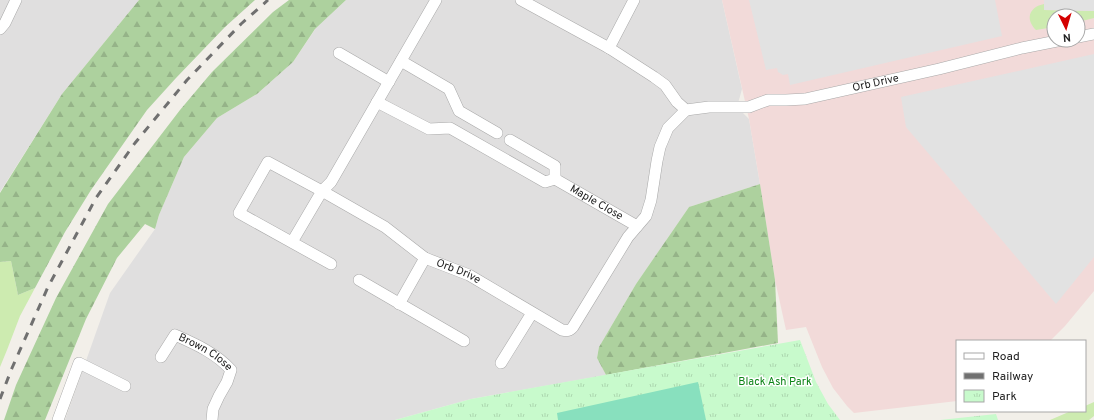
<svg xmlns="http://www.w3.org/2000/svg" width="1094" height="420" viewBox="0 0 1094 420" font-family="Overpass,sans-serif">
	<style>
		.residential { fill: #e0dfdf }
		.commercial { fill: #f2dad9; fill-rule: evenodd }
		.grass { fill: #cdebb0 }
		.forest { fill: url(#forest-firs) }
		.park { fill: url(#park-tufts) }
		.pitch { fill: #88e0be }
		.parking { fill: #e2e2e2 }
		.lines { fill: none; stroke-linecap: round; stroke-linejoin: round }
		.street-casing { stroke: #a9a9a9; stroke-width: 12 }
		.street { stroke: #fff; stroke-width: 11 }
		.rail { stroke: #707070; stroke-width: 3; stroke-dasharray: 8 8; stroke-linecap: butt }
		.labels { text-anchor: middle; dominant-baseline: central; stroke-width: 3; stroke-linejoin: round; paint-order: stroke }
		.street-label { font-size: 11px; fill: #222; stroke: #fff }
		.park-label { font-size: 11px; fill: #0c8416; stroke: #fff }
	</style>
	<defs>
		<pattern id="forest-firs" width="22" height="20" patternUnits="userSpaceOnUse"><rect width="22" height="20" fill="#add19e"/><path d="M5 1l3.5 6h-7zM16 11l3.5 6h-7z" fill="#95b388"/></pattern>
		<pattern id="park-tufts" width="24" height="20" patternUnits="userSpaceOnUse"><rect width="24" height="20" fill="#c8facc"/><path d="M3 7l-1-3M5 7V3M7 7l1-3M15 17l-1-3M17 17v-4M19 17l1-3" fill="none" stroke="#acd6af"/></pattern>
	</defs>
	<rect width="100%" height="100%" fill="#f2efe9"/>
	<g class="residential">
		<path d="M0,0h139l-77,94 -62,98z"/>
		<path d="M346,0h376l20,89 -5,18 12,12 11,65 -71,23 -53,77 -37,63 -2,11 9,17 -135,24 -76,21h-330l45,-127 45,-64 4,-14 25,-58 33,-39 40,-24 36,-32 23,-34z"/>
	</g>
	<path class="commercial" d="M722,0h372v291l-29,35 -15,15h-93v60l-103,12 -7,-7 -14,-18 -11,-21 -16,-40 -20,3 -11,-50 -15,-96 -11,-65zM1054,16h24v24h-24z"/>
	<g class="grass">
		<path d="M1044,4v6l50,1v7l-16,4v-6h-24v11l-18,3c-11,-11 -7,-23 8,-26z"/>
		<path d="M11,261l7,34 17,-7 -15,28 -13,34 -7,17v-105z"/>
		<path d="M1094,402v14l-5,4h-39l21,-9h14v-5z"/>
	</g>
	<g class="forest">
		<path d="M139,0h116l-30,27 -49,51 -29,32 -56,80 -26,42 -30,56 -17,7 -7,-34 -11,1v-69l62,-99z"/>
		<path d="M289,0h57l-31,29 -22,33 -36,32 -40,24 -33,39 -25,58 -4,14 -10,-5 -28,34 -31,61 -41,101h-41l12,-35 40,-87 52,-94 72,-94 32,-38 61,-60z"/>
		<path d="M760,184l15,96 3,63 -172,32 -9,-17 2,-11 37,-63 53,-77z"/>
	</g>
	<g class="park">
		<path d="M800,340l16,42 12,22 12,16h-445l76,-21z"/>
		<path d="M996,414l2,6h-58z"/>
	</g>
	<path class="pitch" d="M698,382l8,38h-148l-1,-7z"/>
	<g class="parking">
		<path d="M749,0h246l7,36 -212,49 -2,-11 -5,1 -5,-3 -1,-4 -11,2z"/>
		<path d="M1044,0h50v11l-50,-1z"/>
		<path d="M1094,54v203l-38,47 -150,-177 -5,-30z"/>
	</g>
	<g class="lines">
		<defs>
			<g id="street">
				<path id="s1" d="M436,0l-105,182 -9,9 63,36 40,31 44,17 93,55c5,1 8,1 11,-3l55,-90 18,-21 5,-16 6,-39 3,-14 8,-19 18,-18"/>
				<path id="s2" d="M521,0l88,48 45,29 11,8 12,17 9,8 23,-3h40l19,-7h18l19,-1 134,-30 83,-21 40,-8"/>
				<path d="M0,29l5,-6 11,-23"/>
				<path d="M1078,37l16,-3"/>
				<path d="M609,48l25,-48"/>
				<path d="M339,53l50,29"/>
				<path d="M401,61l48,28 10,22 38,22"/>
				<path id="s3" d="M377,102l52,27 21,-1 95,54 10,-3 82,47"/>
				<path d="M510,140l45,26v13"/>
				<path d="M292,242l30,-51 -54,-29 -29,51 92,51"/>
				<path d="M359,280l105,61"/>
				<path d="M399,304l26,-46"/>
				<path id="s4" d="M161,357l14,-22c20,9 41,18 56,35l-4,12 -8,14 -6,13 -1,11"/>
				<path d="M501,363l31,-50"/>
				<path d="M58,420l21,-57 46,23"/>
			</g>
		</defs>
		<use href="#street" class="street-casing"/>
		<use href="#street" class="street"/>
		<path class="rail" d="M0,399l12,-31 36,-81 48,-89 39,-55 52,-63 54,-56 27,-24"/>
	</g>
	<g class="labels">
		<g class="street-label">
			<text stroke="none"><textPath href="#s2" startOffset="393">Orb Drive</textPath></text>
			<text stroke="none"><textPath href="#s3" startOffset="247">Maple Close</textPath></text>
			<text stroke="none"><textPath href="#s1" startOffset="382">Orb Drive</textPath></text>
			<text stroke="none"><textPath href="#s4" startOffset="61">Brown Close</textPath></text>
		</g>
		<g class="park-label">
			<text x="775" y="382">Black Ash Park</text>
		</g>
	</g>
	<rect x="956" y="340" width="130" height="72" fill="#ffffff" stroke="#a7a7a7"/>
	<rect x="964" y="353" width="20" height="6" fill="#ffffff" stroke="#a7a7a7"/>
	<text x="992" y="360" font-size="12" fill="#222222">Road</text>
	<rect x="964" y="373" width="20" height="6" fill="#707070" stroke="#a7a7a7"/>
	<text x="992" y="380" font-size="12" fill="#222222">Railway</text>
	<rect x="964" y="390" width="20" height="12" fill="url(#park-tufts)" stroke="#a7a7a7"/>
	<text x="992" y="400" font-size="12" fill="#222222">Park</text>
	<g transform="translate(1066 28) rotate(175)"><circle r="19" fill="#ffffff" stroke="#a7a7a7"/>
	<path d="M0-3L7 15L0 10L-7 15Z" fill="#d40000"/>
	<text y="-6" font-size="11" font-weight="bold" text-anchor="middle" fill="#222222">N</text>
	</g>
</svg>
